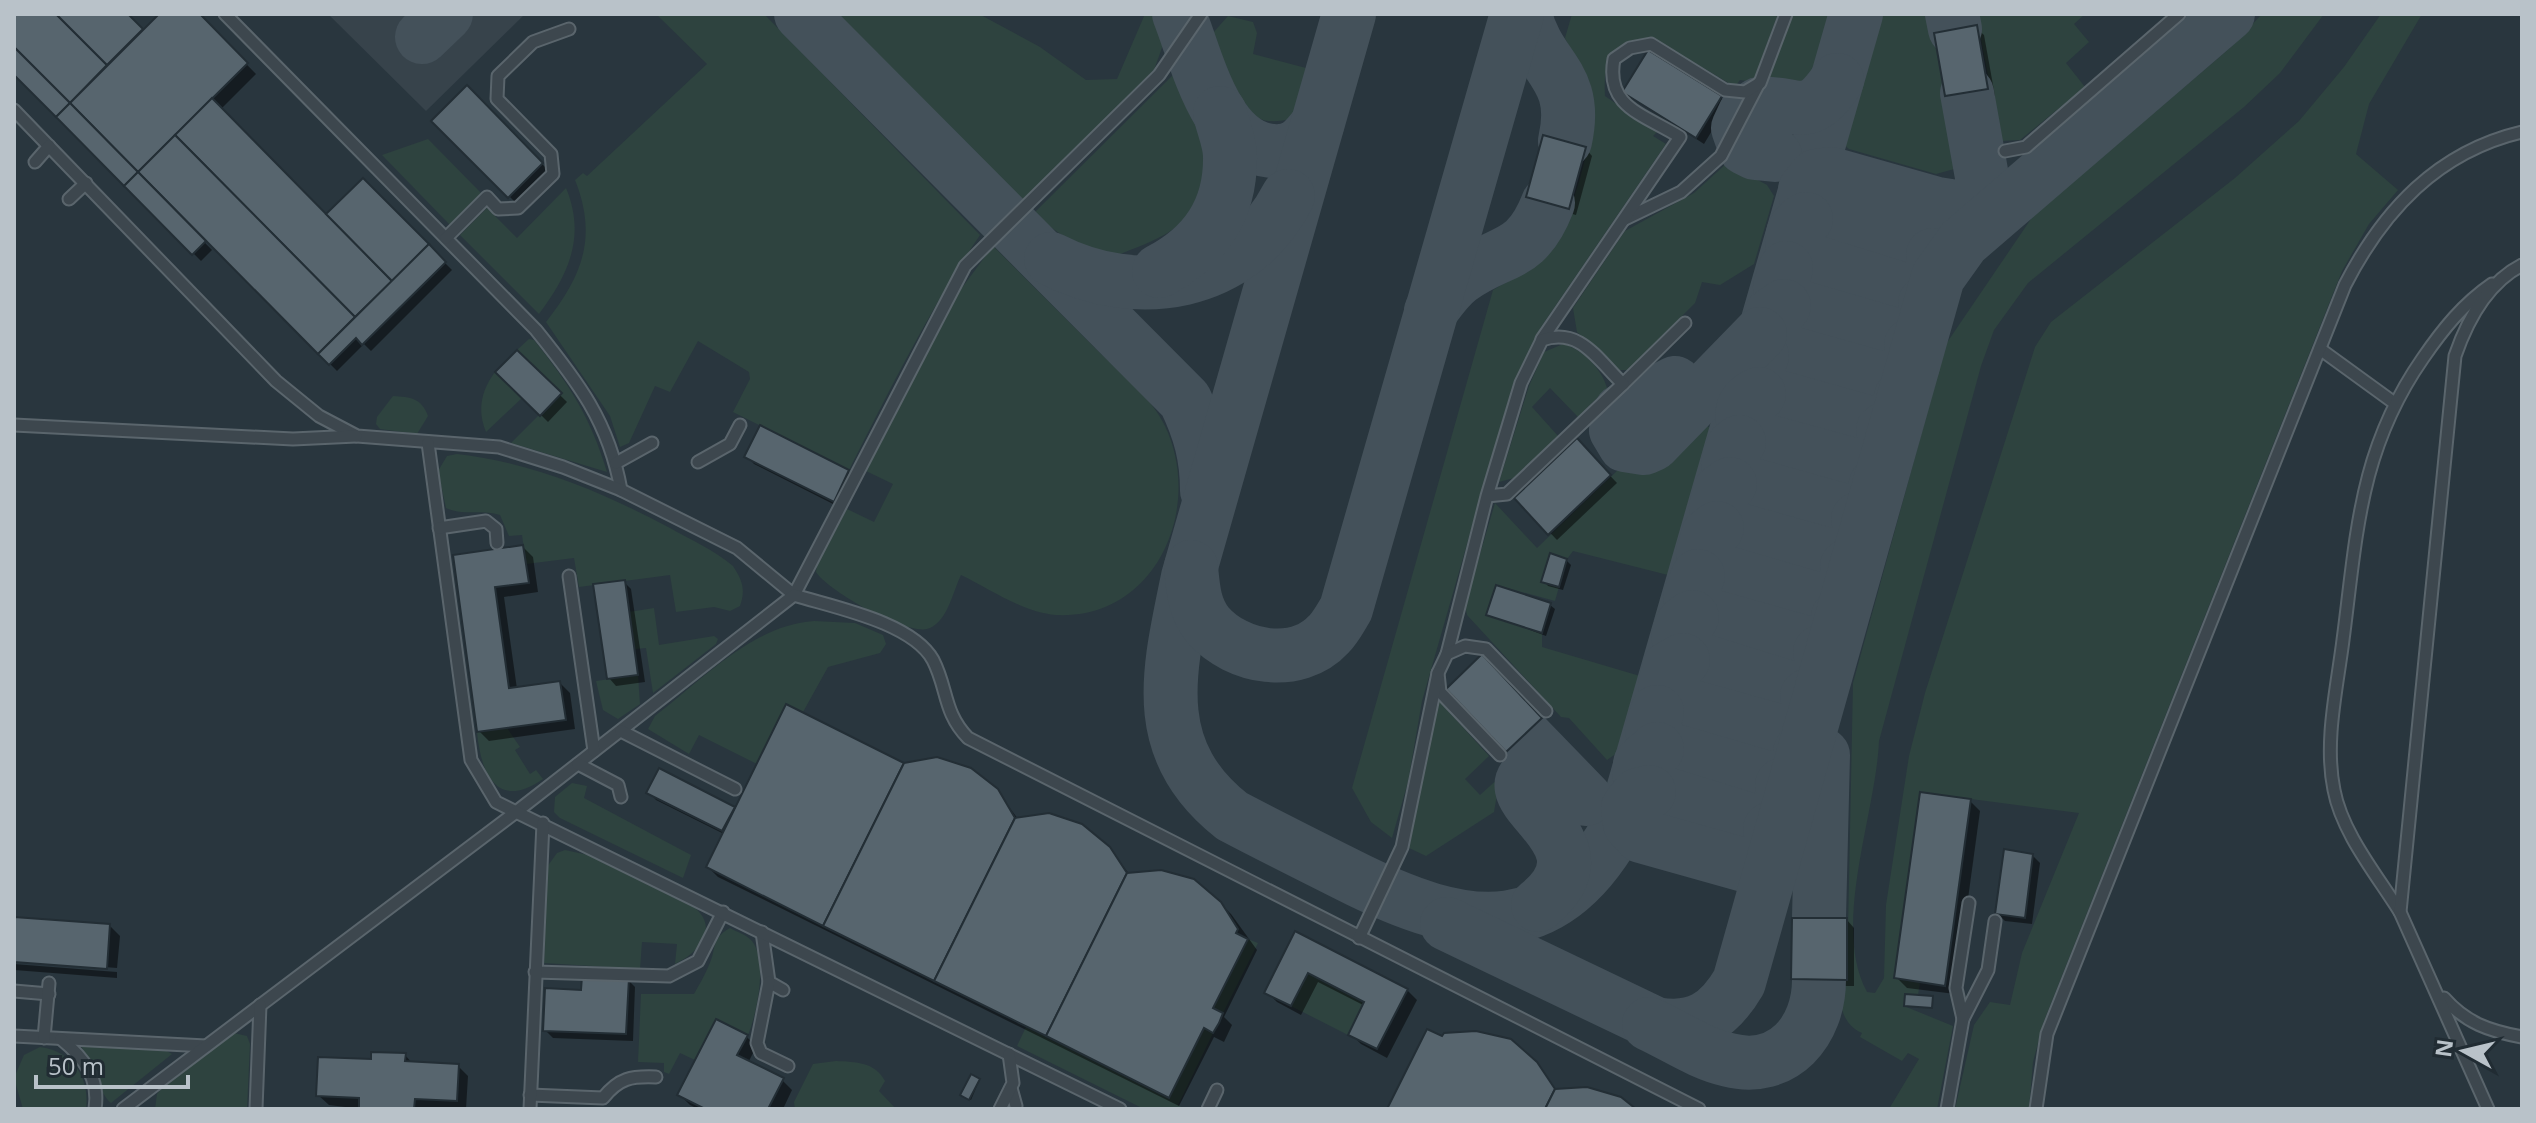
<svg xmlns="http://www.w3.org/2000/svg" width="2536" height="1123" viewBox="0 0 2536 1123" font-family="'Open Sans',sans-serif">
	<style>
		.airport { fill: #37434b }
		.green { fill: #2e433f }
		.shadow { fill: #0007 }
		.lines { fill: none; stroke-linecap: round; stroke-linejoin: round }
		.taxiway { stroke: #44515a; stroke-width: 54 }
		.building { fill: #57656e; stroke: #232e35; stroke-width: 2 }
		.service-casing { stroke: #5a656c; stroke-width: 15 }
		.service { stroke: #3d474e; stroke-width: 11 }
	</style>
	<rect width="100%" height="100%" fill="#29363e"/>
	<path class="airport" d="M328,14h197l-99,97z"/>
	<g class="green">
		<path d="M656,14h108l216,221c-51,75 -90,154 -131,235l-116,-58 17,-33 -1,-7 -51,-31 -28,51 -15,-6 -26,57 -9,4 -10,-31 -64,-94c36,-46 52,-84 29,-142l8,-7 4,3 120,-112z"/>
		<path d="M836,14h143l61,33 46,33 31,-1 28,-65h8l11,28 -10,28 -132,131z"/>
		<path d="M1572,14h206l-25,68 -13,-2 -5,7c-47,-29 -136,-87 -130,9l52,36 -4,4 13,8 -125,183 -29,60 -90,314 -14,81 -16,56 -21,-16 -19,-34 141,-498c19,-11 41,-21 56,-38 20,-24 51,-127 42,-158 -5,-19 -18,-38 -26,-56z"/>
		<path d="M1792,14h37l-14,51 -11,21 -37,-3z"/>
		<path d="M1879,14h51l28,154 -22,6 -87,-25 -7,-6z"/>
		<path d="M1976,14h109l-11,10 15,18 -23,21 19,24 -65,53 -19,1z"/>
		<path d="M2262,14h62l-44,59 -36,34 -216,176 -34,47 -13,36 -102,375c-3,73 -48,185 -12,251l8,1 9,-15 2,-73 23,-149 16,-63 110,-346 16,-25 184,-144 64,-57 45,-54 37,-53h41l-53,90 -13,50 42,36 -29,34 -27,47 -298,750 -11,41 -4,47h-74l19,-84 16,-23 20,3 12,-52 57,-140 -108,-14 -76,179 25,4 -2,13 -14,11 49,20 -16,83h-48l30,-50 -11,-6 -6,8 -42,-24 2,-4c-22,-10 -23,-32 -22,-53l7,-1 6,-296 93,-339 87,-128 197,-168z"/>
		<path d="M1228,16l25,6 4,11 -4,21 53,14 -13,50c-58,18 -65,-43 -81,-84z"/>
		<path d="M1176,72c21,49 54,120 -4,158 -16,11 -38,18 -56,26 -31,-3 -60,-23 -82,-43z"/>
		<path d="M428,139l54,55 -32,31 -68,-70z"/>
		<path d="M1727,163l40,22 7,11 -20,68 -34,21 -18,-3 -7,21 -67,67h-9l-42,-38 -4,-24 52,-77 69,-38z"/>
		<path d="M566,188c20,48 3,86 -27,126l-79,-79 27,-27 30,30z"/>
		<path d="M993,246c36,36 72,72 108,108 23,22 50,43 64,72 39,82 -9,194 -109,189 -32,-2 -66,-26 -95,-40 -8,16 -13,45 -31,53 -20,10 -102,-37 -114,-56l1,-7 30,-56 27,13 19,-38 -27,-13 95,-182z"/>
		<path d="M529,339l5,1c35,44 57,78 73,132l-96,-29 50,-50 -44,-43z"/>
		<path d="M1563,344c19,5 39,25 44,44l-29,29 -28,-29 -18,19 26,29 -44,42 -15,4 30,-96 15,-34z"/>
		<path d="M495,372l27,26 -36,34c-9,-22 -5,-41 9,-60z"/>
		<path d="M393,396c18,1 28,2 35,20l-11,18 -37,-5 -4,-5 1,-7z"/>
		<path d="M1698,422l11,5 1,9 -42,139 -95,-24 -6,8 -17,-5 -8,28 17,5 -4,14 -59,-16 -10,29 56,19v14l98,29 -23,77 -10,7 -38,-42 -8,-1 -94,-102 -2,-10 30,-102 42,45 83,-80 18,5z"/>
		<path d="M457,454c77,9 145,38 213,74 21,12 44,22 63,38 9,14 13,23 7,40l-10,5 -16,-4 -38,5 -6,-37 -91,12 -5,-29 -48,6 -4,-29 -13,1 -9,-21c-18,-6 -38,1 -54,-7l-8,-37 9,-15z"/>
		<path d="M654,608l5,37 55,-9 4,3 -2,5 -63,49 -7,-45 -11,1 -6,-37z"/>
		<path d="M814,621l41,2 28,12 3,9 -6,9 -52,14 -25,45 -46,52 -58,-29 -10,19 -41,-25 7,-13c47,-36 98,-91 159,-95z"/>
		<path d="M638,675l2,29 -22,15 -15,-9 -7,-29z"/>
		<path d="M1438,700l51,56 -24,23 15,16 20,-18 -6,35 -68,44 -17,-8z"/>
		<path d="M507,728l13,19 -5,3 15,24 6,-4 7,9c-46,32 -62,-5 -66,-47z"/>
		<path d="M572,783l15,3 -3,12 107,57 -8,23 -123,-60 -6,-6 1,-15z"/>
		<path d="M565,850l23,5 107,53c25,21 2,46 -20,56l2,-20 -35,-2 -2,27 -96,-6 3,-96 10,-14z"/>
		<path d="M730,928c7,4 17,7 22,13 16,21 5,72 -4,94l-32,-16 -21,41 -15,-7 -11,21 -5,-2v-9l-26,-1 3,-68h53c5,-9 11,-19 15,-29 8,-16 1,-26 21,-37z"/>
		<path d="M1248,939l10,4 -35,70 -10,-5z"/>
		<path d="M1308,973l56,29 -16,33 -57,-29z"/>
		<path d="M1026,1027l143,71 35,-70 9,5 -35,72 7,4h-41l-127,-63z"/>
		<path d="M234,1033l13,3 3,8 -3,65h-92l2,-15 7,-8z"/>
		<path d="M80,1045l85,5 7,4 -61,49c-12,-9 -19,-43 -31,-58z"/>
		<path d="M40,1047c32,4 50,30 46,62h-63l-9,-31 10,-23z"/>
		<path d="M836,1061c20,1 39,1 49,20l-6,10 17,18h-101l-1,-7 19,-38z"/>
	</g>
	<g class="shadow">
		<path d="M14,14h112l17,18 18,-18h36l59,60 -36,36 106,107 37,-36 89,89 -81,81 -7,-7 -27,27 -323,-327z"/>
		<path d="M1976,28l8,7 11,61 -41,7 -7,-8z"/>
		<path d="M14,49l198,201 -11,11 -187,-189z"/>
		<path d="M467,88l82,83 -32,33 -83,-83z"/>
		<path d="M1624,92l97,5 7,7 -24,40z"/>
		<path d="M1585,148l7,8 -16,59 -40,-11 -8,-8z"/>
		<path d="M517,353l50,49 -19,20 -50,-50z"/>
		<path d="M1577,441l40,42 -60,57 -40,-42z"/>
		<path d="M747,456l101,15 8,8 -15,29 -87,-44z"/>
		<path d="M523,547l10,10 5,35 -34,5 13,92 43,-6 10,10 5,36 -86,12 -10,-10 -24,-174z"/>
		<path d="M1566,560l5,5 -8,25 -15,-4 -4,-5z"/>
		<path d="M624,582l7,7 14,93 -29,4 -7,-8z"/>
		<path d="M1550,605l5,4 -9,27 -58,-22z"/>
		<path d="M1482,657l66,69 -33,32 -66,-69z"/>
		<path d="M903,765l94,26 21,28 91,29 21,27 90,28 11,11 26,36 -33,67 8,8 -8,17 -10,-5 -35,69 -461,-229 -10,-10 16,-33 -68,-34 -7,-8 87,19z"/>
		<path d="M1970,801l10,10 -25,183 -48,-6 -10,-10z"/>
		<path d="M2032,855l8,8 -8,61 -27,-3 -8,-8z"/>
		<path d="M14,919l96,7 10,10 -3,32 -103,-8z"/>
		<path d="M1847,920l7,8v58h-53l-8,-8z"/>
		<path d="M1296,934l111,56 10,10 -30,58 -26,-14 -10,-10 14,-28 -47,-24 -17,33 -24,-13 -10,-10z"/>
		<path d="M14,964l103,8v-4v10l-103,-8z"/>
		<path d="M628,980l7,7 -2,54 -80,-3 -8,-8 38,-38z"/>
		<path d="M747,1037l9,10 -8,16 34,17 10,10 -9,19h-85l-8,-4 -10,-10z"/>
		<path d="M405,1055l8,9 45,2 10,10 -2,33h-105l-32,-4 -11,-10 54,-34z"/>
		<path d="M979,1081l-8,19 -7,-4z"/>
	</g>
	<g class="lines">
		<g class="taxiway">
			<path d="M801,14l384,386c15,31 22,57 22,91"/>
			<path d="M1179,14c18,45 36,132 93,137 23,2 32,-9 45,-26"/>
			<path d="M1349,14l-161,563c-19,93 -41,172 44,239 38,20 76,39 114,58 122,62 214,76 282,-66l228,-794"/>
			<path d="M1525,14c13,56 55,60 40,127"/>
			<path d="M1952,14l3,15"/>
			<path d="M422,37l24,-23"/>
			<path d="M1775,155l-20,-2 -10,-5 -7,-20 7,-15 14,-9c38,-3 48,21 78,-24"/>
			<path d="M1937,204l-106,-30 -15,2 -11,14 2,17 11,11 106,30 16,-1c11,-10 14,-17 11,-31l-14,-12 32,5 10,-8 5,-13 -17,-95"/>
			<path d="M1806,219c-15,9 -19,25 -7,38l112,35c18,2 27,-7 28,-25l-6,-12"/>
			<path d="M1051,259c86,44 190,28 237,-63"/>
			<path d="M1786,268l-6,19 13,18 106,31 16,-1c9,-10 13,-18 10,-32"/>
			<path d="M1159,271c46,-24 72,-61 71,-115 0,-14 -7,-29 -10,-43"/>
			<path d="M1784,306l-13,9 -4,16 13,19 114,32 8,-2 11,-15 -2,-20"/>
			<path d="M1431,311c9,-12 17,-24 29,-33 41,-30 66,-18 88,-75"/>
			<path d="M1762,356l-8,19 14,19 113,32 15,-9 5,-20"/>
			<path d="M1675,383l-54,28 -5,19 9,15 19,3 9,-4 107,-110"/>
			<path d="M1759,394c-22,8 -21,31 -4,44l114,31c18,-4 26,-24 14,-39"/>
			<path d="M1739,442l-6,5 -5,16 8,15 6,4 114,32 15,-9 5,-21"/>
			<path d="M1730,484l-10,7 -4,16 13,20 107,30c17,2 26,-8 28,-25l-6,-13"/>
			<path d="M1717,528l-9,7 -5,17 14,18 106,31c21,2 33,-16 24,-35"/>
			<path d="M1191,567c2,21 3,41 17,58 29,33 89,44 121,9 7,-7 12,-17 17,-25l171,-595"/>
			<path d="M1698,576l-8,20 14,18 114,32c14,-3 21,-14 20,-29"/>
			<path d="M1692,617c-16,9 -17,23 -7,38l112,35 17,-1 11,-15 1,-9 -6,-13"/>
			<path d="M1683,660l-14,8 -4,16 14,19 114,32c17,-5 21,-17 19,-34l-5,-5"/>
			<path d="M1657,712l-5,17 13,19 106,31c18,1 30,-9 29,-27"/>
			<path d="M1524,735l62,64 -34,-31 -11,-2c-71,30 81,71 -3,139"/>
			<path d="M1657,749l-17,15 -1,9 8,15 113,35 16,-1 11,-15 1,-9 -6,-13"/>
			<path d="M1649,792l-11,3 -10,13 2,16 11,12 114,32c16,-5 22,-18 20,-34l-5,-5"/>
			<path d="M1819,918l4,-163"/>
			<path d="M1447,924l209,100c40,7 63,-8 83,-42l199,-705 25,-35 265,-228"/>
			<path d="M1649,1024c26,12 52,30 80,36 55,14 90,-30 90,-80"/>
		</g>
	</g>
	<g class="building">
		<path d="M14,14h42l51,51 -37,38 -56,-56z"/>
		<path d="M56,14h72l15,15 -36,36z"/>
		<path d="M159,14h41l48,49 -110,109 -68,-69z"/>
		<path d="M1977,25l11,64 -43,7 -11,-63z"/>
		<path d="M14,47l56,56 -14,14 -42,-42z"/>
		<path d="M1648,50l74,46 -26,42 -74,-46z"/>
		<path d="M467,85l76,78 -35,35 -77,-77z"/>
		<path d="M212,98l180,183 -37,36 -180,-182z"/>
		<path d="M70,103l68,69 -14,14 -68,-69z"/>
		<path d="M175,135l180,182 -37,37 -180,-182z"/>
		<path d="M1543,135l43,12 -17,62 -43,-12z"/>
		<path d="M138,172l68,69 -14,14 -68,-69z"/>
		<path d="M363,178l66,66 -37,37 -66,-67z"/>
		<path d="M429,244l17,18 -84,83 -6,-7 -27,27 -11,-11z"/>
		<path d="M517,350l45,43 -22,23 -45,-44z"/>
		<path d="M760,425l89,45 -15,32 -90,-45z"/>
		<path d="M1577,438l34,37 -63,60 -34,-37z"/>
		<path d="M523,545l6,38 -34,4 14,101 51,-7 6,39 -89,12 -24,-177z"/>
		<path d="M1550,553l17,6 -8,28 -18,-5z"/>
		<path d="M625,580l13,95 -31,4 -14,-95z"/>
		<path d="M1496,585l55,18 -9,30 -56,-18z"/>
		<path d="M1482,654l60,64 -36,34 -60,-63z"/>
		<path d="M786,704l118,59 -81,163 -117,-59z"/>
		<path d="M937,757l34,11 27,21 17,29 -81,163 -111,-55 81,-163z"/>
		<path d="M659,768l76,39 -13,24 -76,-38z"/>
		<path d="M1920,792l51,7 -26,187 -51,-8z"/>
		<path d="M1049,813l33,11 28,23 17,26 -81,163 -112,-55 81,-163z"/>
		<path d="M2004,849l29,5 -8,64 -30,-4z"/>
		<path d="M1161,870l33,9 27,23 17,27 -2,4 12,6 -35,69 10,5 -4,10 -6,10 -9,-5 -35,70 -123,-62 81,-163z"/>
		<path d="M14,917l96,7 -3,45 -93,-7z"/>
		<path d="M1792,918h55v62l-56,-1z"/>
		<path d="M1295,931l113,58 -31,60 -29,-14 16,-33 -56,-29 -17,33 -27,-13z"/>
		<path d="M582,976l47,2 -3,56 -83,-3 2,-43 36,2z"/>
		<path d="M1905,994l28,2 -1,12 -28,-2z"/>
		<path d="M716,1019l32,16 -11,20 47,23 -16,31h-63l-28,-14z"/>
		<path d="M1427,1029l15,7 2,-3 32,-2 35,8 26,23 18,27 -10,20h-158z"/>
		<path d="M371,1052l35,1 -1,8 54,3 -2,37 -42,-2 -1,10h-55v-11l-43,-2 2,-39 53,2z"/>
		<path d="M971,1074l9,5 -11,21 -9,-5z"/>
		<path d="M1587,1087l34,10 15,12h-91l10,-20z"/>
	</g>
	<g class="lines">
		<defs>
			<g id="service">
				<path d="M225,14l311,316c42,52 73,92 85,160"/>
				<path d="M14,110l262,271 43,35 38,20 142,11 64,20 58,23 116,58 57,47 171,-329 194,-191 42,-61"/>
				<path d="M2005,151l21,-4 153,-133"/>
				<path d="M35,162l14,-16"/>
				<path d="M69,199l17,-16"/>
				<path d="M1625,219l56,-27 40,-36 38,-73"/>
				<path d="M446,238l41,-41 11,12 20,-1 35,-34 -2,-20 -54,-55 1,-23 35,-34 36,-13"/>
				<path d="M1542,339l138,-202c-37,-23 -75,-30 -66,-78l16,-11 21,-4 74,46 20,2 15,-9 26,-69"/>
				<path d="M2320,349l73,53"/>
				<path d="M1623,384l62,-61"/>
				<path d="M14,425l279,14 63,-3"/>
				<path d="M428,443l43,317 25,42 20,10 278,-217c38,12 118,27 139,65 15,29 10,52 35,78l731,371"/>
				<path d="M698,462l32,-18 10,-19"/>
				<path d="M616,463l36,-20"/>
				<path d="M439,528l47,-7 10,8 1,14"/>
				<path d="M569,576l25,175"/>
				<path d="M1447,654l40,-158 20,-2 116,-110c-26,-25 -43,-57 -81,-44l-21,43 -34,113"/>
				<path d="M621,731l114,58"/>
				<path d="M1500,755l-60,-63 -2,-19 9,-19 18,-8 21,3 60,62"/>
				<path d="M578,764l40,21 3,12"/>
				<path d="M2400,912c-23,-37 -58,-79 -66,-122 -10,-48 3,-102 9,-150 14,-107 16,-190 80,-282 20,-29 40,-54 69,-74"/>
				<path d="M762,932l7,50 14,8"/>
				<path d="M1359,938l43,-91 36,-174"/>
				<path d="M535,972l134,4 29,-15 25,-49"/>
				<path d="M769,982l-12,61 4,10 27,13"/>
				<path d="M14,991l35,3"/>
				<path d="M2444,998c22,25 45,33 78,39"/>
				<path d="M1963,1019l-7,-31 13,-85"/>
				<path d="M14,1036l192,10"/>
				<path d="M44,1038l5,-55"/>
				<path d="M61,1039c22,18 39,39 34,70"/>
				<path d="M1011,1088l5,18"/>
				<path d="M530,1095l73,3c16,-20 28,-22 53,-21"/>
				<path d="M123,1109l393,-297 604,297"/>
				<path d="M256,1109l4,-104"/>
				<path d="M530,1109l13,-286"/>
				<path d="M1000,1109l13,-26 -4,-29"/>
				<path d="M1208,1109l9,-19"/>
				<path d="M1947,1109l16,-90 25,-49 7,-49"/>
				<path d="M2036,1109l11,-75 298,-749c38,-74 92,-133 177,-153"/>
				<path d="M2488,1109l-88,-197 55,-556c12,-35 32,-73 67,-91"/>
			</g>
		</defs>
		<use href="#service" class="service-casing"/>
		<use href="#service" class="service"/>
	</g>
	<rect width="2536" height="1123" fill="none" stroke="#b9c2c9" stroke-width="32"/>
	<g transform="translate(2464 1051) rotate(278)" stroke="#212c33" stroke-width="6" paint-order="stroke">
	<path d="M0-6L14 30L0 20L-14 30Z" fill="#b9c2c9"/>
	<text y="-12" font-size="22" font-weight="bold" text-anchor="middle" fill="#b9c2c9">N</text>
	</g>
	<path d="M36 1075v12h152v-12" fill="none" stroke="#b9c2c9" stroke-width="4"/>
	<text x="48" y="1075" font-size="24" fill="#b9c2c9" stroke="#212c33" stroke-width="6" paint-order="stroke">50 m</text>
</svg>
